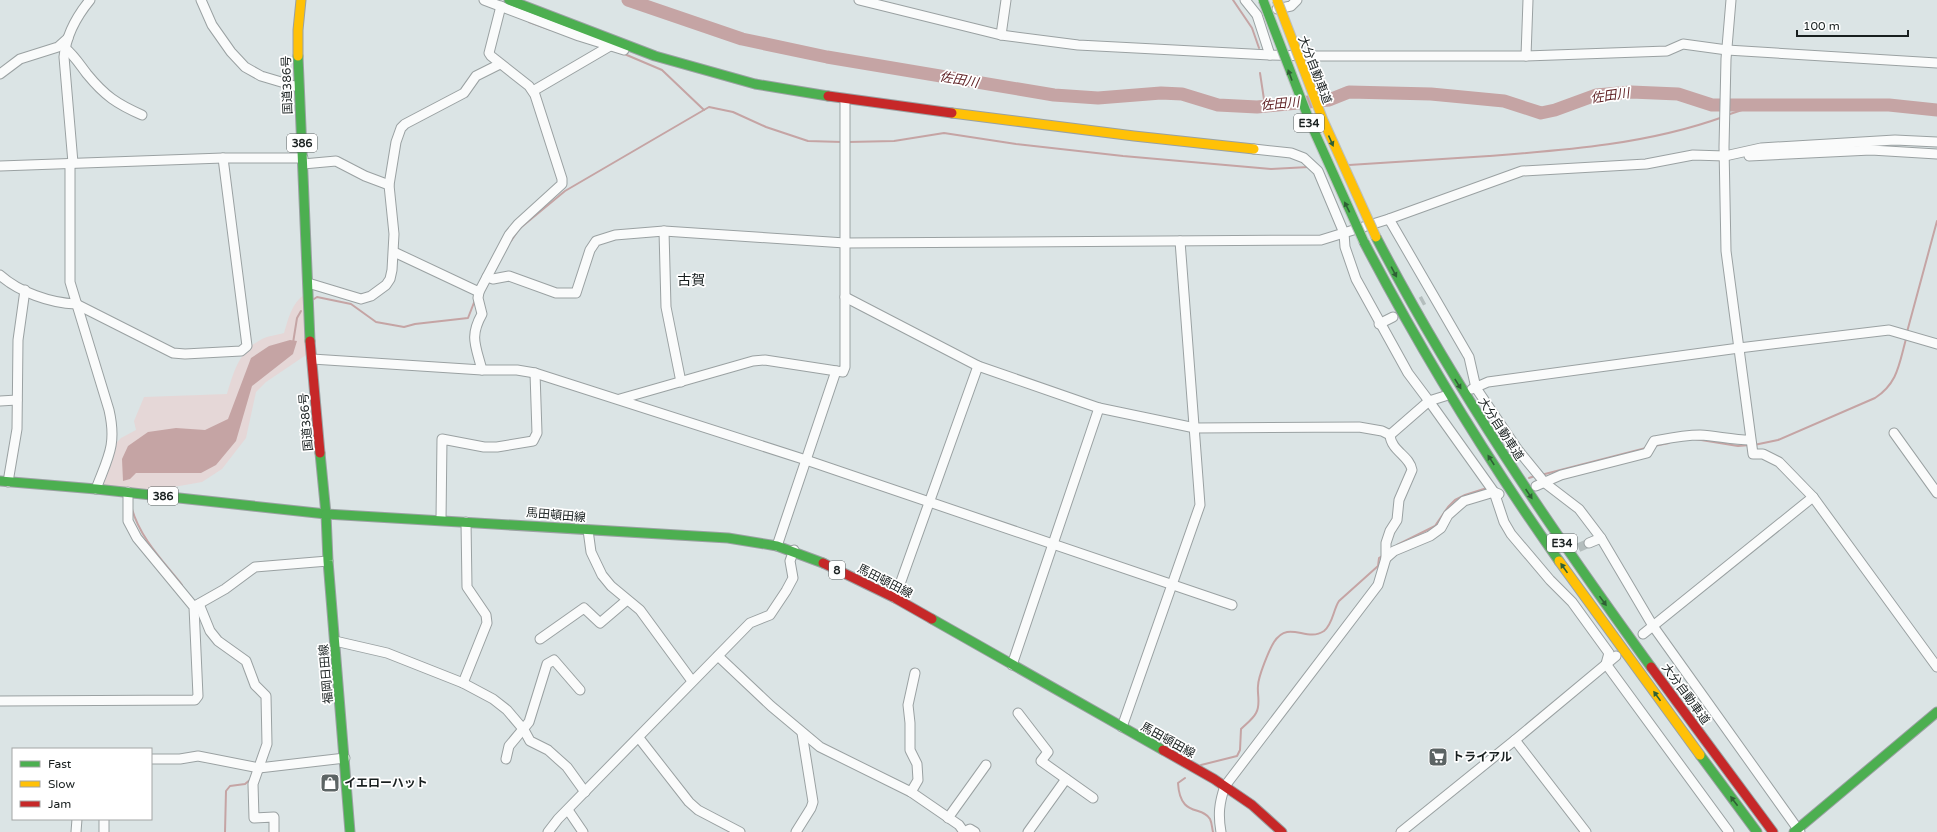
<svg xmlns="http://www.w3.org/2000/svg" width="1937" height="832" viewBox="0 0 1937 832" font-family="'Varela Round','Noto Sans JP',sans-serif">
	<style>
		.green { fill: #e5d7d7 }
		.water { fill: #c5a4a4 }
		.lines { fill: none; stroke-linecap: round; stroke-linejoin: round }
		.stream { stroke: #c5a4a4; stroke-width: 2 }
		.river { stroke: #c5a4a4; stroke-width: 13 }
		.street-tunnel { stroke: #b4bdbd; stroke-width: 9; stroke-dasharray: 9 4.5; stroke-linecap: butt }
		.street-casing { stroke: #9aa1a2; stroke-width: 11 }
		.fast-casing { stroke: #9aa1a2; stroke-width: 11 }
		.slow-casing { stroke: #9aa1a2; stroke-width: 11 }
		.jam-casing { stroke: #9aa1a2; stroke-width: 11 }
		.street { stroke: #fafbfb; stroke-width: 9 }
		.fast { stroke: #4caf50; stroke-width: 9 }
		.slow { stroke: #ffc107; stroke-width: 9 }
		.jam { stroke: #c62828; stroke-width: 9 }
		.fast-bridge-casing { stroke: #bbc0c0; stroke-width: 11; stroke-linecap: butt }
		.slow-bridge-casing { stroke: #bbc0c0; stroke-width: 11; stroke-linecap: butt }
		.fast-bridge { stroke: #4caf50; stroke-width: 9 }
		.slow-bridge { stroke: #ffc107; stroke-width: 9 }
		.oneway { fill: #2f6035 }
		.labels { text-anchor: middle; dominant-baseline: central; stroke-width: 3.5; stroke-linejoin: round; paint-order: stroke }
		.shield { fill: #fff; stroke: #5d6262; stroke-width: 1 }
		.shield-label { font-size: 11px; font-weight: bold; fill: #181f1f }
		.street-label { font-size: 12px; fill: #181f1f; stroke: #fff }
		.poi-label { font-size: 12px; font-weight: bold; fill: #181f1f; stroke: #fff; text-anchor: start }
		.water-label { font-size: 13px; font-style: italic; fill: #5d1e21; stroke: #fff }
		.quarter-label { font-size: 14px; fill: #181f1f; stroke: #fff }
	</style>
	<rect width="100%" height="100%" fill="#dbe4e5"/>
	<path class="green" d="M304,295l5,58 -43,29 -10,10 -10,46 -24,31 -20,13 -34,6 -4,6 -61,-8 12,-42 6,-6 15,-8 -2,-9 10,-24 83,-3c7,-23 12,-43 35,-55 6,-3 15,-4 22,-6 4,-14 8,-30 20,-38z"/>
	<path class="water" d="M290,340l7,1 -4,13 -41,32 -16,55 -20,24 -15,8h-65l-6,6 -7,2 -1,-22 6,-13 20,-14 28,-4 29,2 23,-11 23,-61 18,-12z"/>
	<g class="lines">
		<g class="stream">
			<path d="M1233,0l19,28 7,20"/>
			<path d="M529,22l22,8"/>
			<path d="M622,53l40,17 42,40"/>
			<path d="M1260,73l5,33"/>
			<path d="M1727,115l24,-8"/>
			<path d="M848,142l46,-1 50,-8 72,11 107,12 148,13 38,-2"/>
			<path d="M1349,165c47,-3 93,-6 140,-9 79,-6 159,-12 234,-39"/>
			<path d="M511,241l8,-12 46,-38 144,-84 24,5 33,15 42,14 34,1"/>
			<path d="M314,299l3,-2 34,7 25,18 28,5 11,-3 53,-6 7,-18"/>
			<path d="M1907,332l30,-111"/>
			<path d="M293,343l4,-25 4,-7"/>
			<path d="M1695,439l43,7 12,-1"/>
			<path d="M1754,445l24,-5 97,-42c23,-15 24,-34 31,-59"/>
			<path d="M1654,446l15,-3"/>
			<path d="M1541,475l105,-27"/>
			<path d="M1529,478l6,-2"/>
			<path d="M132,509c8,29 32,53 50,76"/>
			<path d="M1397,545l38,-19 13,-19 7,-7 10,-5 22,-7"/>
			<path d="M1201,765l36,-9 3,-6 1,-21c5,-5 12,-10 15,-16 5,-8 1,-19 2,-27 0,-9 11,-36 16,-44 15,-23 32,1 50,-11 9,-7 9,-21 15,-30l39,-35 1,-8 3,-2"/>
			<path d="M1185,778l-7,5c2,35 24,22 32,36 2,4 2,9 3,13"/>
			<path d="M225,832l1,-41 4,-5 15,-2 6,-5"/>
		</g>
		<path class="river" d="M628,0l114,39 85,18 227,38 44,3 63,-5 21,1 36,11 39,2 72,-7 20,-8 82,2 73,7 37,12 14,-3 41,-15 35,-3 47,2 34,11h177l48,5"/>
		<g class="street-tunnel">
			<path d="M1409,308l15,-8"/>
			<path d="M1566,553l23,-10"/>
		</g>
		<defs>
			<g id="street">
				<path d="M201,0l11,25 19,27 14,15 16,9 37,11"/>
				<path d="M484,0l95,36 45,14"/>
				<path d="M859,0l142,35 77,10 192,10 43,1h213l141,-5 16,-7 44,6 210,13"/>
				<path d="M1245,0l12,15 13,40"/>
				<path d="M1731,0l-5,59 -2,88 2,104 27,203h10l16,8 34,35 124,170"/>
				<path d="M1277,9l14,-3 6,-6"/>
				<path d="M1001,35l5,-35"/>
				<path d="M65,48c9,7 15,17 22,26 18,22 30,30 55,41"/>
				<path d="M1526,56l2,-56"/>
				<path d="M0,74l20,-15 38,-12 10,-9"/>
				<path d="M533,91l77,-45"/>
				<path d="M1254,149l37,4 13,5 14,13 26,62 1,14 11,32 52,94 21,28 65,91 10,30 7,12 39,46 22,22 37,51 -3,11"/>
				<path d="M1749,156l122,-6 66,4"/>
				<path d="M70,163v119l39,128c8,35 -1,47 -13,79"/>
				<path d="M73,163l-9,-106c2,-22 12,-40 26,-57"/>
				<path d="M303,164l33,-3 29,15 24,9"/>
				<path d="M0,166l223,-8h80"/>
				<path d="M1389,219l80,138 7,31 42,62 27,33 34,26 22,29 52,88 147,206"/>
				<path d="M664,231l2,76 15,75"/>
				<path d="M394,252l85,40"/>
				<path d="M0,275c19,17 50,28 76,29l97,49 12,1 56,-3 6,-5 -24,-188"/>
				<path d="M487,277l6,2 16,-3 47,17h20l14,-43 6,-9 19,-6 49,-4 181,12 476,-3 68,-21 133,-48 124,-7 47,-9 32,1 36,-8 134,-8 42,2"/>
				<path d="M308,283l53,16 10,-3 15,-11 4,-6 2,-9 2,-36 -5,-49 7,-43 5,-14 4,-4 59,-31 12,-17 24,-12"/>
				<path d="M845,297l133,69 121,42 96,20 164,-1 23,4 8,4"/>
				<path d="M1379,324l14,-7"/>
				<path d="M312,359l170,11h35l18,3 271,87 426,145"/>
				<path d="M482,370c-6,-24 -13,-33 0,-56l-4,-16 1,-6 30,-57 9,-11 44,-40v-5l-27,-84 -6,-9 -38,-30 -2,-3 12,-47"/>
				<path d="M1472,389l16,-7 251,-34 150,-18 48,14"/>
				<path d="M620,399l133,-38 12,-1 78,12 2,-5v-268"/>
				<path d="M0,401l17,-1"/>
				<path d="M1894,433l43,60"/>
				<path d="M1390,435l39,-34 16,-5"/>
				<path d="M8,482l9,-53 1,-89 7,-50"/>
				<path d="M1536,486l25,-11 86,-22 7,-12c16,-3 30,-6 46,-6 17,1 33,5 50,5"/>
				<path d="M441,520l1,-81 42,8h13l36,-6 4,-8 -2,-60"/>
				<path d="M588,530l3,22 11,23 9,11 29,24 52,71"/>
				<path d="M1589,543l12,-5"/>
				<path d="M777,546l59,-175"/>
				<path d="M1386,558l8,-7 36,-15 11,-8 7,-13 16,-14 30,-9 5,2"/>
				<path d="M895,598l83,-232"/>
				<path d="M199,604l11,27 8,10 28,20 9,24 11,11 1,48 -14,40 1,34 20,-1v15"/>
				<path d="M195,606l30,-17 30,-22 73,-6"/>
				<path d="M1643,634l170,-137"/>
				<path d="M540,639l44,-31 16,15 27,-23"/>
				<path d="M335,641l52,12 76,30 30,16 14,11 17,20 6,11 18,9 19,17 18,25"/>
				<path d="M718,656l53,50 49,41 91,45 48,33 5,7"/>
				<path d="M1606,664l123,168"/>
				<path d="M1012,665l87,-257"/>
				<path d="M463,683l24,-60 -1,-8 -19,-28 -1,-65"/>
				<path d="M0,701l195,-1 3,-4 -4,-89 -57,-69 -9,-17v-29"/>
				<path d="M1018,713l30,39 -7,9 52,37"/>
				<path d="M1122,727l78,-222 -20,-264"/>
				<path d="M639,738l50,64 9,8 42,22"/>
				<path d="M1515,740l71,92"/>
				<path d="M151,759h29l18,-3 61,12 86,-10"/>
				<path d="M506,759l3,-13 20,-24 18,-58 7,-4 26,30"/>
				<path d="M911,792l7,-12 -1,-16 -7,-14v-27l-2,-18 7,-32"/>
				<path d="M568,810l15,22"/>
				<path d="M948,818l38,-53"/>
				<path d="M76,832l1,-13"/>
				<path d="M104,832v-13"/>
				<path d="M548,832l10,-13 192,-196 20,-8 16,-24 7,-13 -3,-17 4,-11"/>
				<path d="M796,832l15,-24 2,-6 -11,-69"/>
				<path d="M964,832l6,-3 5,3"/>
				<path d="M1028,832l38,-53"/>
				<path d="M1221,832c-3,-17 -2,-29 4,-46l153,-201 8,-27v-15l4,-12 7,-11 2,-20 13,-30c-2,-14 -21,-19 -22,-35"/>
				<path d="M1401,832l114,-92 101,-84"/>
			</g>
			<g id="fast">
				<path d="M509,0l146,56 100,28 73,12"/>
				<path d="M298,56l12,285"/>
				<path d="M1376,237c79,152 175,292 275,430"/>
				<path d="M1364,242c58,111 123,217 195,319"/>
				<path d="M0,481l96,8 230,25 -6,-61"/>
				<path d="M326,514l2,47 22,271"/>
				<path d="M326,514l402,24 49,8 46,17"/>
				<path d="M932,619l231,131"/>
				<path d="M1700,755l57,77"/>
				<path d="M1794,832l143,-120"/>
			</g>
			<g id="slow">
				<path d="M298,56v-26l3,-30"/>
				<path d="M952,113l182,23 120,13"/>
				<path d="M1559,561l141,194"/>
			</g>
			<g id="jam">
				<path d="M828,96l124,17"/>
				<path d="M310,341l10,112"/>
				<path d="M823,563l72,35 37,21"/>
				<path d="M1651,667l122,165"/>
				<path d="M1163,750l51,29 38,26 30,27"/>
			</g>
		</defs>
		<use href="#street" class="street-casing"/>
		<use href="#fast" class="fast-casing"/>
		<use href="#slow" class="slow-casing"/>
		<use href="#jam" class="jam-casing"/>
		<use href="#street" class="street"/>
		<use href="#fast" class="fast"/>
		<use href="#slow" class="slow"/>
		<use href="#jam" class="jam"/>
		<defs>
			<path id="fast-bridge" d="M1263,0l47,122 54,120"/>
			<path id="slow-bridge" d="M1277,0l46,120 53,117"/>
		</defs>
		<use href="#fast-bridge" class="fast-bridge-casing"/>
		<use href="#slow-bridge" class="slow-bridge-casing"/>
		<use href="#fast-bridge" class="fast-bridge"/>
		<use href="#slow-bridge" class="slow-bridge"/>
	</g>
	<defs><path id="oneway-solid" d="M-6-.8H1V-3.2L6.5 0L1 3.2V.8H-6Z"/></defs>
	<g class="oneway">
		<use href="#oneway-solid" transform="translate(1290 75) rotate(-110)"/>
		<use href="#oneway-solid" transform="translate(1331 141) rotate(66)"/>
		<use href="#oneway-solid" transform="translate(1347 207) rotate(-116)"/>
		<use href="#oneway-solid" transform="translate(1394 272) rotate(62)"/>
		<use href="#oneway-solid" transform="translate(1458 384) rotate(58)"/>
		<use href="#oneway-solid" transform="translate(1491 460) rotate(-123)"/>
		<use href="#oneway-solid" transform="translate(1529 494) rotate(56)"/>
		<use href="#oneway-solid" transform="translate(1564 568) rotate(-125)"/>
		<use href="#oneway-solid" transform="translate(1603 601) rotate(54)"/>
		<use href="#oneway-solid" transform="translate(1657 696) rotate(-126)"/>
		<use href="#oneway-solid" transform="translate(1734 801) rotate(-127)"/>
	</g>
	<defs>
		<symbol id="supermarket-square" viewBox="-11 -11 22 22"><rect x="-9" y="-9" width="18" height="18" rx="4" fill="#5c6464" stroke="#fff"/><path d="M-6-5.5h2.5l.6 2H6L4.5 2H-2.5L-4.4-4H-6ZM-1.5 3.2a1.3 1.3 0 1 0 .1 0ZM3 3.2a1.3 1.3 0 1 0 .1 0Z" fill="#fff"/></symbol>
		<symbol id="shop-square" viewBox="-11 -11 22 22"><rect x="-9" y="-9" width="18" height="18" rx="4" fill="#5c6464" stroke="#fff"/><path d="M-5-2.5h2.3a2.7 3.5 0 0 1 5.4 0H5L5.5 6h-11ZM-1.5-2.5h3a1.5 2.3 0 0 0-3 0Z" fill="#fff"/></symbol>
	</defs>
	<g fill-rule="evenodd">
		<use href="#supermarket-square" x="1427" y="746" width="22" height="22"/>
		<use href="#shop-square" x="319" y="772" width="22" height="22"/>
	</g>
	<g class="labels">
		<g class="shield">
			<rect x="1294" y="114" width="30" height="18" rx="3"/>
			<rect x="287" y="134" width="30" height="18" rx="3"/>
			<rect x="148" y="487" width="30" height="18" rx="3"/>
			<rect x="1547" y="534" width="30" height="18" rx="3"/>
			<rect x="829" y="561" width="16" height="18" rx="3"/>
		</g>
		<g class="shield-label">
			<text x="1309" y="123">E34</text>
			<text x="302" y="143">386</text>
			<text x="163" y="496">386</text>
			<text x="1562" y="543">E34</text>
			<text x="837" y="570">8</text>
		</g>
		<g class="street-label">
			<text transform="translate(1315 70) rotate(69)">大分自動車道</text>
			<text transform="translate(287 85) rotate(-92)">国道386号</text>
			<text transform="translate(306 422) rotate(-95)">国道386号</text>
			<text transform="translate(1501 429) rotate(57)">大分自動車道</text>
			<text transform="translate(556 515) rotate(5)">馬田頓田線</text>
			<text transform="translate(885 581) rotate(27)">馬田頓田線</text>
			<text transform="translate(326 674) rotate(-95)">福岡日田線</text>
			<text transform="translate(1686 694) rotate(54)">大分自動車道</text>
			<text transform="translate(1168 740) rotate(29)">馬田頓田線</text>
		</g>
		<g class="poi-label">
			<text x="1452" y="757">トライアル</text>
			<text x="344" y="783">イエローハット</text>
		</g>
		<g class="water-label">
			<text transform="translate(959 80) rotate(10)">佐田川</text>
			<text transform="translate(1610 96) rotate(-8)">佐田川</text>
			<text transform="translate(1280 104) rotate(-5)">佐田川</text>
		</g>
		<g class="quarter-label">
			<text x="691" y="280">古賀</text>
		</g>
	</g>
	<rect x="12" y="748" width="140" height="72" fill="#ffffff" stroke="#a3a5a5"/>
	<rect x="20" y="761" width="20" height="6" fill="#4caf50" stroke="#a3a5a5"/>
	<text x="48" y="768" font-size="12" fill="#181f1f">Fast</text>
	<rect x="20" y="781" width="20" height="6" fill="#ffc107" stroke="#a3a5a5"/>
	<text x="48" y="788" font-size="12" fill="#181f1f">Slow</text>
	<rect x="20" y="801" width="20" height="6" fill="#c62828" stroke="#a3a5a5"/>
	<text x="48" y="808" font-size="12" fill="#181f1f">Jam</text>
	<path d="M1797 30v6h111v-6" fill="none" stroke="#181f1f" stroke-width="2"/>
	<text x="1803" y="30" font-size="12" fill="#181f1f" stroke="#ffffff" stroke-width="3" paint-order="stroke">100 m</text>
</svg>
